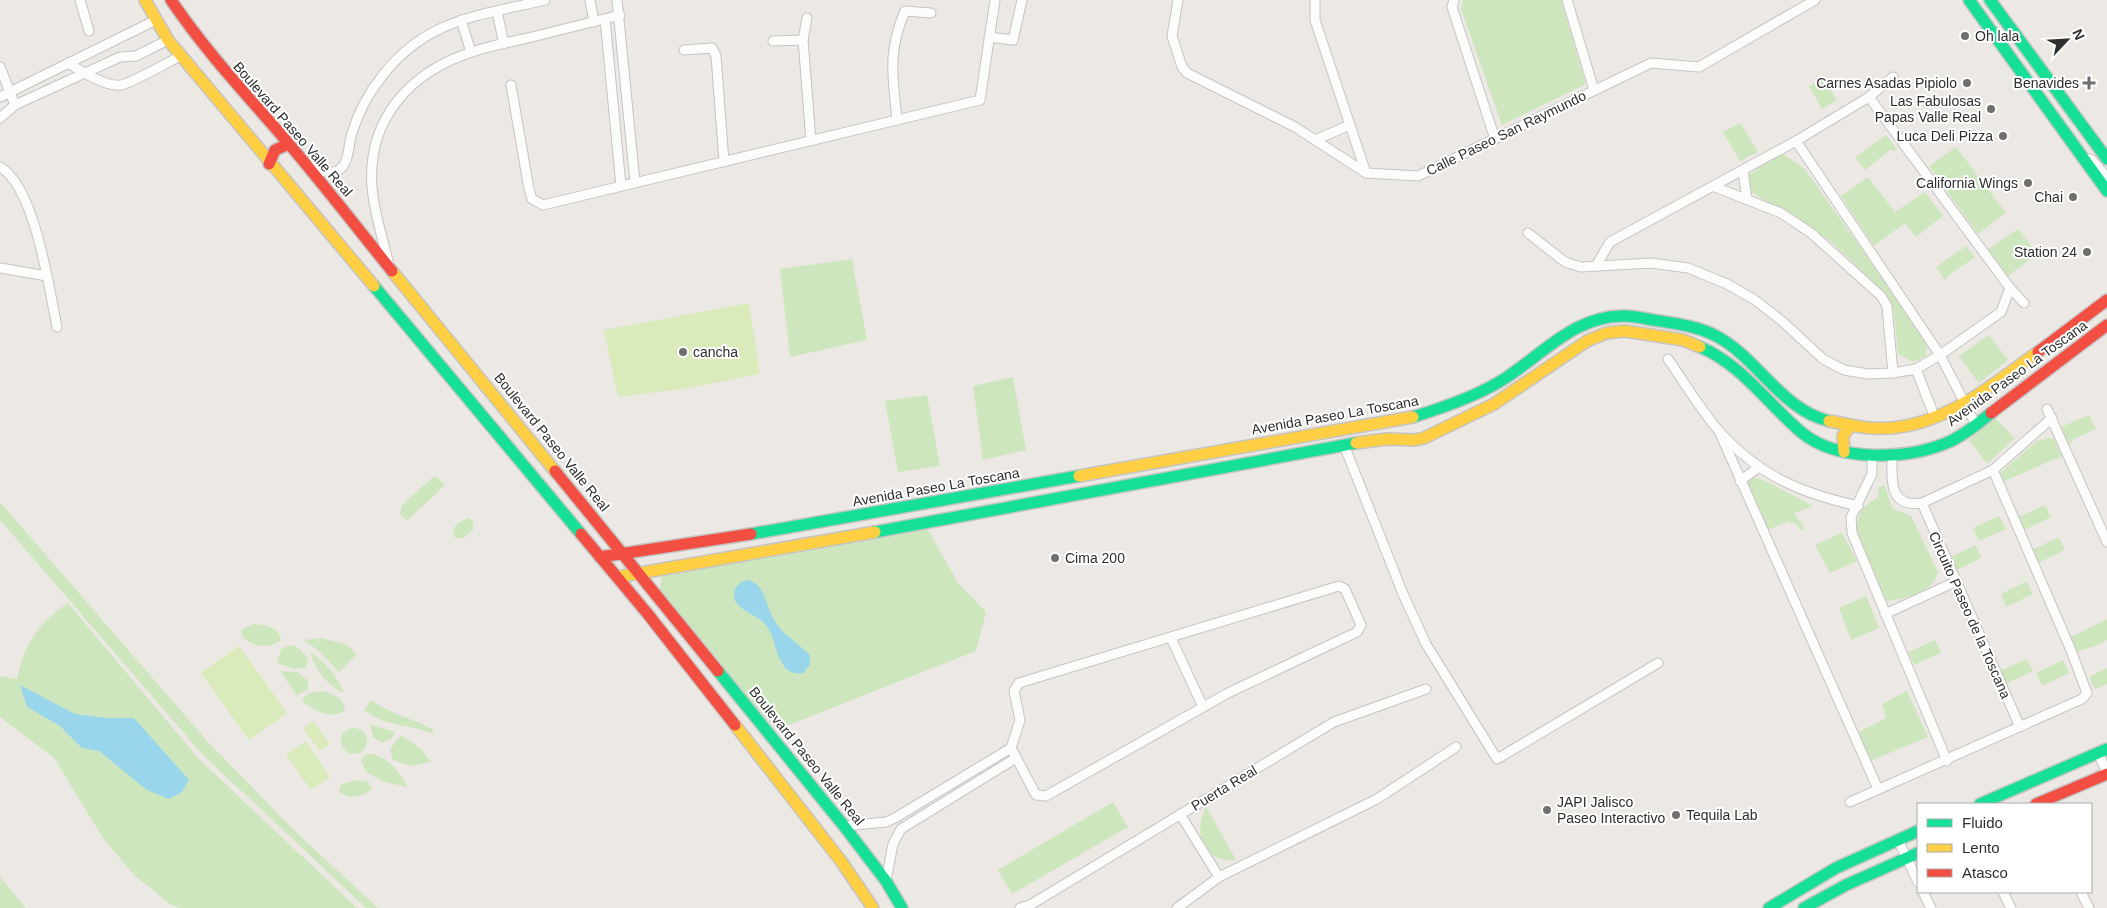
<svg xmlns="http://www.w3.org/2000/svg" width="2107" height="908" viewBox="0 0 2107 908" font-family="Arial,sans-serif">
	<style>
		.green { fill: #cee6be }
		.pitch { fill: #d9eabb }
		.water { fill: #99d6ec }
		.lines { fill: none; stroke-linecap: round; stroke-linejoin: round }
		.street-casing { stroke: #c5c4c5; stroke-width: 11 }
		.fast-casing { stroke: #c5c4c5; stroke-width: 14 }
		.slow-casing { stroke: #c5c4c5; stroke-width: 14 }
		.jam-casing { stroke: #c5c4c5; stroke-width: 14 }
		.street { stroke: #fcfcfb; stroke-width: 9 }
		.fast { stroke: #16e098; stroke-width: 11 }
		.slow { stroke: #ffcf43; stroke-width: 11 }
		.jam { stroke: #f24e42; stroke-width: 11 }
		.poi-dot { fill: #706f6e; stroke: #fff; stroke-width: 2 }
		.labels { text-anchor: middle; dominant-baseline: central; stroke-width: 4; stroke-linejoin: round; paint-order: stroke }
		.poi-label { font-size: 14px; fill: #2e2e2e; stroke: #fff; text-anchor: end }
		.street-label { font-size: 14px; fill: #2e2e2e; stroke: #fff }
	</style>
	<rect width="100%" height="100%" fill="#ece8e4"/>
	<g class="green">
		<path d="M1463,0h98l25,84 -84,41 -41,-116z"/>
		<path d="M1823,78l14,22 -15,9 -13,-23z"/>
		<path d="M1740,123l18,29 -18,9 -17,-29z"/>
		<path d="M1886,135l11,14 -4,2 -2,-2 -26,21 -10,-13z"/>
		<path d="M1956,147l50,66 -28,21 -49,-68z"/>
		<path d="M1781,153l23,15 113,159 10,17 -1,12 -13,6 -15,-8 -4,-43 -12,-21 -53,-50 -81,-50 -2,-13z"/>
		<path d="M1868,177l27,35 30,-20 18,24 -27,21 -11,-14 -31,23 -33,-50z"/>
		<path d="M2018,229l19,25 -29,22 -20,-27z"/>
		<path d="M1966,246l9,11 -27,19 -3,4 -9,-13z"/>
		<path d="M852,259l15,81 -77,17 -10,-88z"/>
		<path d="M1989,335l19,25 -29,23 -20,-27z"/>
		<path d="M1013,377l13,73 -43,10 -10,-74z"/>
		<path d="M927,395l13,71 -42,6 -13,-71z"/>
		<path d="M2089,415l7,14 -24,11 1,2 -4,2 -8,-17z"/>
		<path d="M1994,417l21,21 -28,26 -18,-24z"/>
		<path d="M2050,438l4,2 8,16 -60,26 -4,-7 39,-34z"/>
		<path d="M433,477h4l8,8 -38,36 -7,-7 2,-9z"/>
		<path d="M1756,478c10,1 44,22 57,28l-19,7 11,16 -3,2 -8,-9 -3,2 -2,-3 -21,9 1,3 -3,1 -20,-47 3,-7z"/>
		<path d="M1885,486l7,22 19,8 27,56c-4,20 -32,27 -51,29l-10,-18 -21,-55 5,-19 17,-12v-10z"/>
		<path d="M0,502l208,240 90,92 80,74h-12l-164,-154 -202,-234z"/>
		<path d="M2045,505l6,12 -27,13 -6,-13z"/>
		<path d="M1999,516l7,13 -27,12 -6,-13z"/>
		<path d="M468,518l5,3v9l-9,8h-9l-2,-9 5,-6z"/>
		<path d="M927,528l31,55 28,29 -10,39 -200,79 -117,-140 4,-17z"/>
		<path d="M1842,533l15,28 -27,12 -15,-28z"/>
		<path d="M2059,537l6,13 -27,13 -6,-13z"/>
		<path d="M1976,545l5,13 -24,12 -6,-13z"/>
		<path d="M2027,581l6,13 -27,13 -5,-13z"/>
		<path d="M1866,596l13,32 -28,12 -12,-32z"/>
		<path d="M68,603l130,155 159,150h-177l-10,-4 -36,-29 -31,-37 -49,-80 -54,-41v-41l17,3c8,-36 20,-55 51,-76z"/>
		<path d="M2107,619v20c-8,8 -19,8 -29,13l-7,-15z"/>
		<path d="M254,624c11,1 25,3 27,16 -12,9 -28,8 -39,-4l-1,-6z"/>
		<path d="M321,638l24,6 12,10 -18,18 -20,-21 -15,-11z"/>
		<path d="M1935,640l6,13 -27,12 -6,-13z"/>
		<path d="M290,645c10,2 14,7 18,16l-3,7 -11,1 -17,-6 4,-14z"/>
		<path d="M310,652c16,10 27,24 34,41 -17,-7 -29,-24 -34,-41z"/>
		<path d="M2027,659l6,12 -27,13 -6,-13z"/>
		<path d="M2063,660l6,13 -27,13 -6,-13z"/>
		<path d="M2107,668v16l-12,5 -6,-12z"/>
		<path d="M280,671l17,1 11,9v8l-11,7z"/>
		<path d="M325,691l15,7 5,9 -1,4c-15,9 -30,-1 -42,-10 3,-8 14,-10 23,-10z"/>
		<path d="M1907,691l21,46 -58,24 -11,-29 27,-14 -4,-14z"/>
		<path d="M371,700c21,15 42,18 63,30l-2,4c-24,-11 -45,-6 -68,-24z"/>
		<path d="M370,724l25,8 -4,7 -9,4 -9,-6z"/>
		<circle cx="354" cy="741" r="13"/>
		<path d="M401,735l19,13 11,14 -20,4 -18,-6 -3,-11z"/>
		<path d="M371,753c16,5 29,17 36,34l-22,-5 -19,-10 -5,-12 3,-4z"/>
		<path d="M358,780l10,2 4,7c-10,8 -22,11 -33,3l2,-8z"/>
		<path d="M1113,802l15,25 -116,67 -14,-24z"/>
		<path d="M1206,806l30,54c-34,3 -43,-27 -30,-54z"/>
		<path d="M0,877l26,31h-26z"/>
	</g>
	<g class="pitch">
		<path d="M749,303l11,71 -71,14 -71,9 -14,-67z"/>
		<path d="M239,646l48,67 -38,27 -48,-67z"/>
		<path d="M313,721l17,23 -10,7 -17,-22z"/>
		<path d="M306,741l24,36 -19,13 -25,-35z"/>
	</g>
	<g class="water">
		<path d="M748,580c17,4 18,25 25,38 9,17 24,24 37,37v10l-7,8c-26,5 -26,-32 -35,-45 -8,-13 -24,-14 -33,-27 -3,-11 2,-19 13,-21z"/>
		<path d="M20,685l55,29 31,4h28l55,62 -7,12 -13,7 -22,-9 -48,-39 -17,-3 -22,-22 -33,-19z"/>
	</g>
	<g class="lines">
		<defs>
			<g id="street">
				<path d="M80,0l9,31"/>
				<path d="M590,0l4,22"/>
				<path d="M617,0l18,182"/>
				<path d="M1178,0l-6,36 10,31 5,6 108,54 71,46 52,3 233,-113 48,4 116,-67"/>
				<path d="M1315,0v20l51,153"/>
				<path d="M1454,0l-2,7 43,132"/>
				<path d="M1567,0l27,90"/>
				<path d="M497,12l7,32"/>
				<path d="M807,18l-4,22 8,101"/>
				<path d="M605,19l16,167"/>
				<path d="M461,20l10,32"/>
				<path d="M989,37l24,3 9,-40"/>
				<path d="M773,41l30,-1"/>
				<path d="M684,50l28,-2 4,8 8,106"/>
				<path d="M68,63c13,8 37,24 53,22 11,-2 47,-23 60,-29"/>
				<path d="M0,67l15,38"/>
				<path d="M511,85l18,104 3,10 11,6 437,-105 15,-100"/>
				<path d="M0,97l156,-77"/>
				<path d="M1869,97l141,191 14,15"/>
				<path d="M0,118l15,-13 105,-48 16,-1 32,-16"/>
				<path d="M897,120c-4,-44 -10,-67 8,-109l26,2"/>
				<path d="M1315,140l35,-15"/>
				<path d="M1796,141l144,214 36,70"/>
				<path d="M2084,159h7l16,18"/>
				<path d="M307,166c10,3 20,9 30,5 13,-6 11,-27 15,-38 6,-19 16,-39 28,-54 44,-60 98,-63 165,-79"/>
				<path d="M0,167c35,20 49,121 57,160"/>
				<path d="M1743,171l4,28"/>
				<path d="M1715,187l66,26 30,20 70,63 6,10 6,67"/>
				<path d="M1528,233l37,29 16,5 70,-4 37,5 39,16 28,16 27,21 41,38 21,11 24,4 25,-1 23,-4 24,-14 61,-43 9,-24"/>
				<path d="M389,265c-6,-26 -15,-52 -17,-78 -5,-68 38,-115 100,-135 18,-6 37,-10 56,-14 31,-8 61,-15 92,-23"/>
				<path d="M1596,266l14,-24 186,-101 73,-44 24,-20"/>
				<path d="M0,268l47,8"/>
				<path d="M1668,359c16,23 32,50 51,72 40,45 82,62 139,75"/>
				<path d="M1916,369l19,49"/>
				<path d="M2047,409l60,133"/>
				<path d="M1719,431l159,358"/>
				<path d="M1344,445l59,149 23,50 71,115 161,-96"/>
				<path d="M1872,454v20l-21,43 1,16 95,228"/>
				<path d="M1892,455c0,24 -4,53 30,48l71,-33 59,-52"/>
				<path d="M1740,481l19,-14"/>
				<path d="M1922,503l98,224"/>
				<path d="M1339,586l6,3 16,36 -4,7 -129,61 -182,103 -10,-1 -25,-47 9,-28 -6,-29 5,-8z"/>
				<path d="M1885,614l70,-32"/>
				<path d="M1171,638l32,69"/>
				<path d="M2098,753l9,20"/>
				<path d="M1850,802l232,-103 5,-6 -17,-45 -77,-178"/>
				<path d="M844,826l42,-4 9,-4 116,-70"/>
				<path d="M1898,840l20,42"/>
				<path d="M1219,877l158,-78 79,-52"/>
				<path d="M886,881l7,-37 8,-15 115,-71"/>
				<path d="M1923,892l8,16"/>
				<path d="M2003,892l8,16"/>
				<path d="M2081,892l8,16"/>
				<path d="M1020,908l10,-3 304,-183 92,-33"/>
				<path d="M1177,908l42,-31 -39,-63"/>
			</g>
			<g id="fast">
				<path d="M1969,0l138,191"/>
				<path d="M1990,0l117,159"/>
				<path d="M374,286l207,248"/>
				<path d="M1700,347c41,17 68,57 101,85 37,31 108,28 150,9 14,-7 28,-18 40,-28"/>
				<path d="M1413,417c29,-9 65,-21 91,-38 38,-24 72,-65 122,-63 11,0 23,4 34,5 19,3 40,6 58,16 40,22 64,73 111,84"/>
				<path d="M875,532l481,-89"/>
				<path d="M751,534l328,-58"/>
				<path d="M718,671l126,155 42,55 16,27"/>
				<path d="M1980,804l127,-55"/>
				<path d="M1769,908l67,-40 82,-37"/>
				<path d="M1804,908l42,-23 72,-32"/>
			</g>
			<g id="slow">
				<path d="M145,0l23,40 206,246"/>
				<path d="M392,271l163,200"/>
				<path d="M1829,421c14,2 28,6 42,7 65,5 118,-41 167,-76"/>
				<path d="M1356,443l31,-4 28,1 9,-2 70,-34 93,-63 19,-8 19,-2 58,9 17,7"/>
				<path d="M1844,452l-1,-16 8,-11"/>
				<path d="M1079,476l334,-59"/>
				<path d="M617,577l258,-45"/>
				<path d="M735,725l106,136 32,47"/>
			</g>
			<g id="jam">
				<path d="M171,0c35,52 77,96 118,144 35,41 69,85 103,127"/>
				<path d="M269,164l6,-14 14,-6"/>
				<path d="M2038,352l69,-52"/>
				<path d="M1991,413l116,-88"/>
				<path d="M555,471l163,200"/>
				<path d="M581,534l66,79 88,112"/>
				<path d="M600,557l151,-23"/>
				<path d="M2036,804l71,-30"/>
			</g>
		</defs>
		<use href="#street" class="street-casing"/>
		<use href="#fast" class="fast-casing"/>
		<use href="#slow" class="slow-casing"/>
		<use href="#jam" class="jam-casing"/>
		<use href="#street" class="street"/>
		<use href="#fast" class="fast"/>
		<use href="#slow" class="slow"/>
		<use href="#jam" class="jam"/>
	</g>
	<g class="poi-dot">
		<circle cx="1965" cy="36" r="5"/>
		<circle cx="1967" cy="83" r="5"/>
		<path d="M2086.5 75.5h5v5h5v5h-5v5h-5v-5h-5v-5h5z"/>
		<circle cx="1991" cy="109" r="5"/>
		<circle cx="2003" cy="136" r="5"/>
		<circle cx="2028" cy="183" r="5"/>
		<circle cx="2073" cy="197" r="5"/>
		<circle cx="2087" cy="252" r="5"/>
		<circle cx="683" cy="352" r="5"/>
		<circle cx="1055" cy="558" r="5"/>
		<circle cx="1547" cy="810" r="5"/>
		<circle cx="1676" cy="815" r="5"/>
	</g>
	<g class="labels">
		<g class="poi-label">
			<text x="1975" y="36" text-anchor="start">Oh lala</text>
			<text x="1957" y="83">Carnes Asadas Pipiolo</text>
			<text x="2079" y="83">Benavides</text>
			<text x="1981" y="101">Las Fabulosas<tspan x="1981" dy="16">Papas Valle Real</tspan></text>
			<text x="1993" y="136">Luca Deli Pizza</text>
			<text x="2018" y="183">California Wings</text>
			<text x="2063" y="197">Chai</text>
			<text x="2077" y="252">Station 24</text>
			<text x="693" y="352" text-anchor="start">cancha</text>
			<text x="1065" y="558" text-anchor="start">Cima 200</text>
			<text x="1557" y="802" text-anchor="start">JAPI Jalisco<tspan x="1557" dy="16">Paseo Interactivo</tspan></text>
			<text x="1686" y="815" text-anchor="start">Tequila Lab</text>
		</g>
		<g class="street-label">
			<text transform="translate(293 129) rotate(49)">Boulevard Paseo Valle Real</text>
			<text transform="translate(1506 133) rotate(-26)">Calle Paseo San Raymundo</text>
			<text transform="translate(2017 373) rotate(-36)">Avenida Paseo La Toscana</text>
			<text transform="translate(1335 415) rotate(-10)">Avenida Paseo La Toscana</text>
			<text transform="translate(552 442) rotate(51)">Boulevard Paseo Valle Real</text>
			<text transform="translate(936 487) rotate(-10)">Avenida Paseo La Toscana</text>
			<text transform="translate(1970 615) rotate(66)">Circuito Paseo de la Toscana</text>
			<text transform="translate(807 756) rotate(51)">Boulevard Paseo Valle Real</text>
			<text transform="translate(1224 788) rotate(-31)">Puerta Real</text>
		</g>
	</g>
	<rect x="1917" y="803" width="175" height="90" fill="#ffffff" stroke="#ababab"/>
	<rect x="1927" y="819" width="25" height="8" fill="#16e098" stroke="#ababab"/>
	<text x="1962" y="828" font-size="15" fill="#2e2e2e">Fluido</text>
	<rect x="1927" y="844" width="25" height="8" fill="#ffcf43" stroke="#ababab"/>
	<text x="1962" y="853" font-size="15" fill="#2e2e2e">Lento</text>
	<rect x="1927" y="869" width="25" height="8" fill="#f24e42" stroke="#ababab"/>
	<text x="1962" y="878" font-size="15" fill="#2e2e2e">Atasco</text>
	<g transform="translate(2067 40) rotate(65)" stroke="#ffffff" stroke-width="4" paint-order="stroke">
	<path d="M0-4L9 19L0 12L-9 19Z" fill="#2e2e2e"/>
	<text y="-8" font-size="14" font-weight="bold" text-anchor="middle" fill="#2e2e2e">N</text>
	</g>
</svg>
